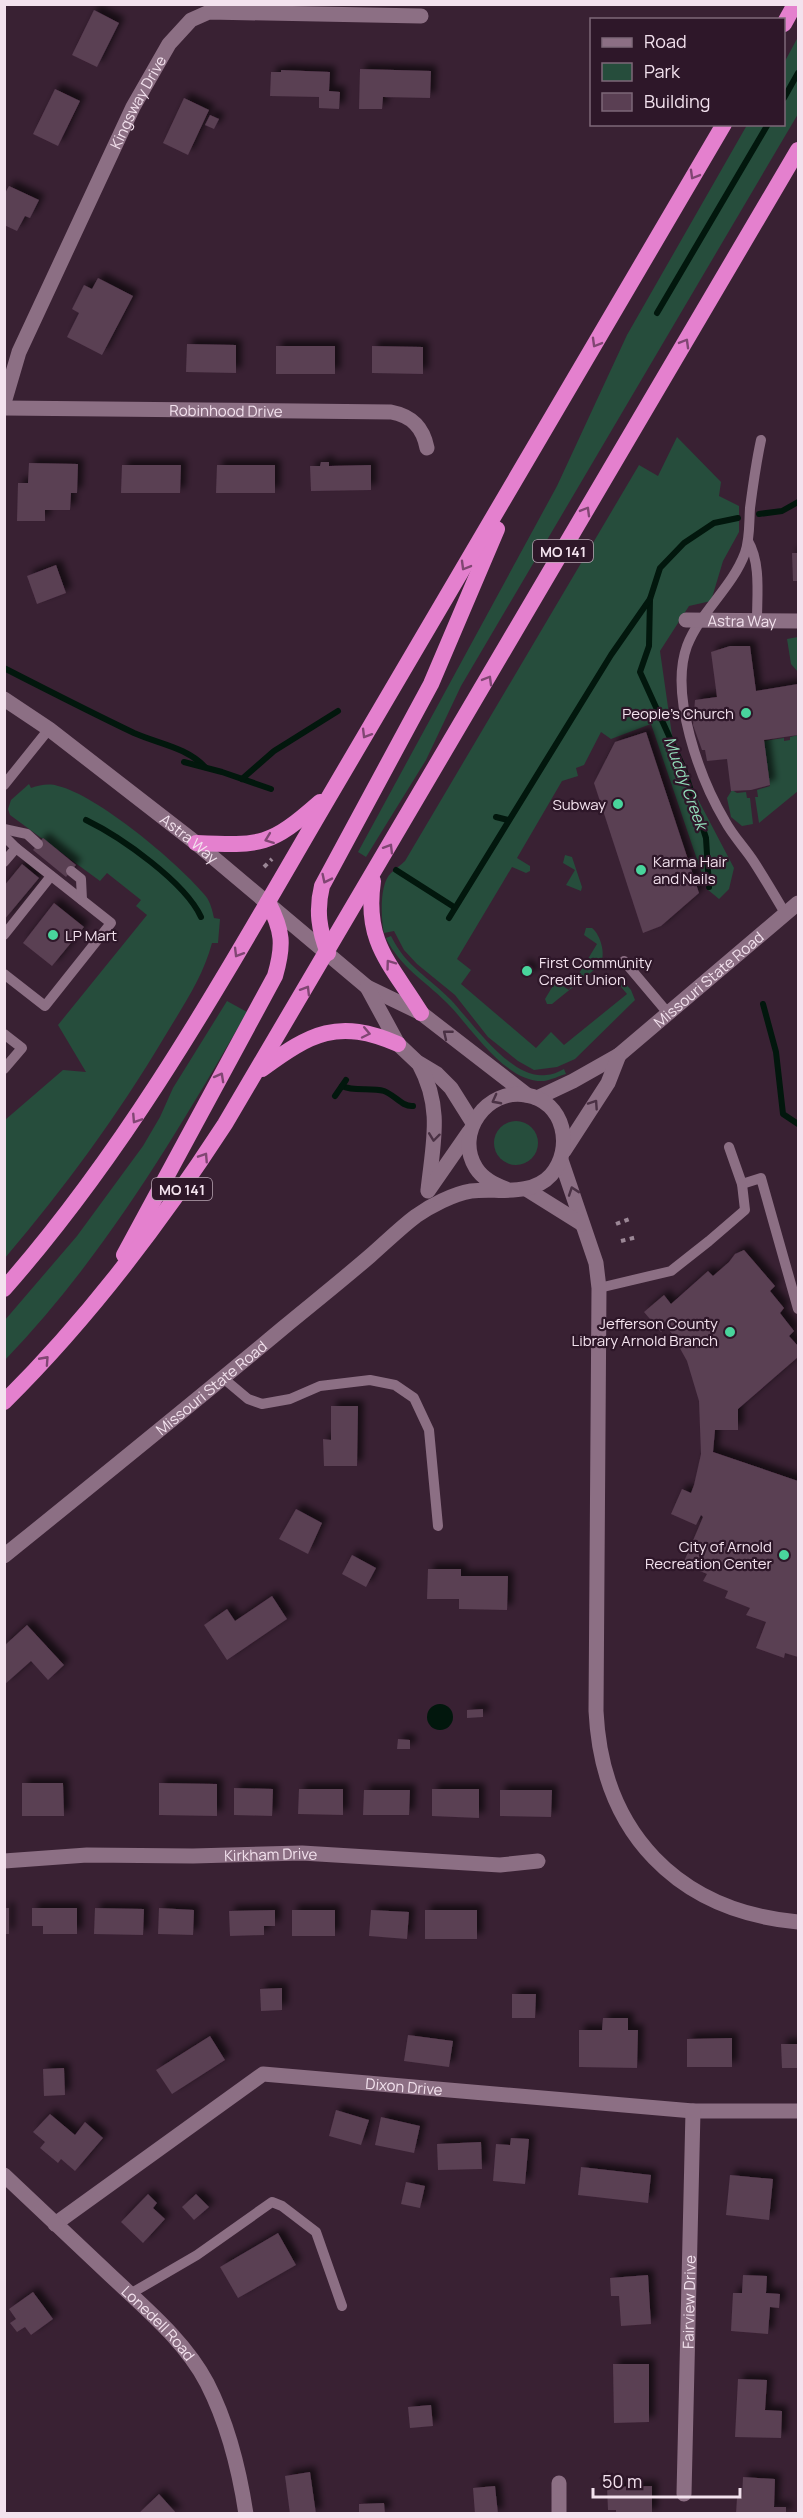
<svg xmlns="http://www.w3.org/2000/svg" width="803" height="2518" viewBox="0 0 803 2518" font-family="Manrope,sans-serif">
	<style>
		.green { fill: #264d3c }
		.water { fill: #02170d }
		.lines { fill: none; stroke-linecap: round; stroke-linejoin: round }
		.stream { stroke: #02170d; stroke-width: 6 }
		.building { fill: #5a3f53; filter: url(#shadow) }
		.path { stroke: #9b8796; stroke-width: 4; stroke-dasharray: 4.5 4.5; stroke-linecap: butt }
		.service { stroke: #8c6f84; stroke-width: 10 }
		.minor { stroke: #8c6f84; stroke-width: 15 }
		.tertiary { stroke: #8c6f84; stroke-width: 15 }
		.trunk { stroke: #e480ce; stroke-width: 16 }
		.oneway { stroke: #804673 }
		.oneway2 { stroke: #4a3144 }
		.poi-dot { fill: #49d49c; stroke: #2e1729; stroke-width: 2 }
		.labels { text-anchor: middle; dominant-baseline: central; stroke-width: 4.5; stroke-linejoin: round; paint-order: stroke }
		.shield { fill: #2e1729; stroke: #b8a5b3; stroke-width: 1.5 }
		.shield-label { font-size: 14px; font-weight: bold; fill: #f3e2ee }
		.street-label { font-size: 15px; fill: #f3e2ee; stroke: #2e1729 }
		.poi-label { font-size: 15px; fill: #f3e2ee; stroke: #2e1729; text-anchor: end }
		.water-label { font-size: 16px; font-style: italic; fill: #92ddb9; stroke: #2e1729 }
	</style>
	<defs>
		<filter id="shadow"><feDropShadow dx="5.5" dy="-5.5" stdDeviation="3" flood-color="#0009"/></filter>
	</defs>
	<rect width="100%" height="100%" fill="#392133"/>
	<g class="green">
		<path d="M798,37v77l-337,572 -35,74 -60,97 -8,-5 199,-366 70,-151 120,-210 37,-1v-61z"/>
		<path d="M677,437l44,45 -2,14 20,10v26l-16,29 -12,40 -22,5 -29,45 12,84 20,53 42,80 -5,21 -10,10 -12,-10 -56,-165 -40,15 -10,-7 -17,33 -8,3 2,8 -16,5 -45,77 13,8v5l-4,2 -14,-6 -55,92 14,11 -10,14 75,64 15,-16 13,13 63,-51 -10,-12 1,-3h3l10,11 4,10 -60,59 -18,8 -23,3 -16,-9 -30,-24 -33,-42 -38,-31 -13,-14 -10,-19 -10,2c-3,-14 -5,-49 7,-60 4,-4 10,-8 14,-12l234,-396 19,11z"/>
		<path d="M798,637v35l-7,-8 -4,-25z"/>
		<path d="M798,735v56l-39,32 -4,-26h3l-1,-7 13,-4 -7,-45 21,-3v3l6,-1v-3z"/>
		<path d="M29,784l2,4c9,-3 18,-5 27,-2 39,9 119,76 145,107 7,7 9,16 11,25l6,1 -2,24h-6c-9,34 -29,63 -47,93 -49,82 -99,150 -160,222v-138l58,-50 23,2 -28,-47 89,-110 -11,-9 5,-6 -34,-27 -7,8 -90,-66 -2,-6 3,-9z"/>
		<path d="M732,790l5,3 9,-1 1,6h3l3,26 -11,2 -11,-9 -4,-19z"/>
		<path d="M565,855l7,2 10,30 -1,4 -15,-6 9,-15 -12,-7z"/>
		<path d="M586,928h6c9,7 15,29 7,38l-47,38h-5l-2,-5 9,-15 4,-1 11,7 28,-46 -13,-9z"/>
		<path d="M391,936c16,32 37,40 60,64 21,22 60,80 95,75 6,0 12,-3 18,-6l2,5c-7,2 -15,6 -22,7 -40,2 -74,-56 -98,-79 -22,-22 -46,-35 -60,-64z"/>
		<path d="M227,1001l20,11c-71,123 -143,245 -242,348v-40l72,-84 66,-90 17,-29 13,-29z"/>
		<circle cx="516" cy="1143" r="22"/>
	</g>
	<circle class="water" cx="440" cy="1717" r="13"/>
	<g class="lines">
		<g class="stream">
			<path d="M784,98l14,-25"/>
			<path d="M657,313l111,-189"/>
			<path d="M759,514l23,-3 16,-9"/>
			<path d="M4,668c43,22 86,44 130,65 25,11 52,14 71,34"/>
			<path d="M184,762l38,10 49,17"/>
			<path d="M242,779l32,-28 64,-40"/>
			<path d="M496,817l12,3"/>
			<path d="M86,820c35,17 99,62 115,97"/>
			<path d="M396,870l58,37"/>
			<path d="M709,887l-3,-49 -22,-69 -44,-97 9,-26 1,-47 10,-31 24,-25 30,-20 24,-5"/>
			<path d="M449,918l162,-263 39,-56"/>
			<path d="M763,1004l13,48 7,62 15,10"/>
			<path d="M342,1086c12,6 29,1 42,5 11,4 18,16 29,15"/>
			<path d="M335,1096l11,-16"/>
		</g>
	</g>
	<g class="building">
		<path d="M94,10l25,13 -22,44 -25,-12z"/>
		<path d="M360,69l71,2 -1,27 -47,-1 -1,12h-23z"/>
		<path d="M281,70l49,2 -1,19 11,1 -1,17 -20,-1v-11l-49,-1 1,-24h10z"/>
		<path d="M55,89l25,12 -22,45 -25,-12z"/>
		<path d="M184,98l25,12 -21,45 -25,-12z"/>
		<path d="M210,115l9,4 -5,10 -9,-4z"/>
		<path d="M9,186l30,14 -9,18 -5,-2 -8,15 -13,-6v-30z"/>
		<path d="M98,278l35,18 -31,59 -35,-18 12,-24 -7,-4 12,-24 8,4z"/>
		<path d="M187,344l49,1v28l-50,-1z"/>
		<rect x="276" y="346" width="59" height="28"/>
		<path d="M372,346l51,1v27l-51,-1z"/>
		<path d="M321,462h8v4l42,-1v25l-60,1 -1,-25h10z"/>
		<path d="M29,463l49,1 -1,29h-6l-1,17h-25v11h-28l1,-38h10z"/>
		<path d="M122,465h59l-1,28h-59z"/>
		<path d="M217,465h58v28h-59z"/>
		<path d="M792,553h6v28h-5z"/>
		<path d="M56,565l10,28 -29,11 -10,-28z"/>
		<path d="M730,646h20l6,45 42,-7v51l-34,5 6,45 -19,5 -20,1 -4,-32 -20,2 -2,-11h-3l-9,-25 2,-25 22,-3 -6,-45z"/>
		<path d="M646,732l53,161 -38,33 -18,7 -49,-150 21,-41z"/>
		<path d="M43,838l33,27 -10,12 -33,-27z"/>
		<path d="M22,864l17,14 -35,42v-34z"/>
		<path d="M54,903l30,24 -32,39 -29,-23z"/>
		<path d="M524,964l10,8 -5,6 -9,-8z"/>
		<path d="M744,1250l31,36 -5,5 14,17 -4,5 14,18 -5,5 9,10v11l-60,52v21h-23l-2,22 85,29v176l-13,-4 -1,5 -28,-10 10,-26 -20,-7 4,-7 -25,-10 3,-7 -25,-10 4,-7 -24,-10 20,-47 -2,-2 -5,10 -25,-11 11,-25 9,4 3,-8 7,-31 -2,-53 -12,-40 -15,-27 -5,-7 -6,5 -17,-20 20,-17 7,9 37,-33 5,5 16,-14 6,-8z"/>
		<path d="M331,1406h27l-1,60h-33l-1,-27 8,1z"/>
		<path d="M296,1509l26,14 -14,31 -29,-15z"/>
		<path d="M352,1555l24,13 -10,19 -24,-13z"/>
		<path d="M428,1569h33v7h47l-1,34 -48,-1v-10h-32z"/>
		<path d="M272,1596l15,23 -60,41 -23,-35 23,-16 8,12z"/>
		<path d="M27,1625l37,40 -16,15 -17,-19 -27,24v-39z"/>
		<path d="M483,1709v8l-16,1v-8z"/>
		<path d="M398,1739l12,1v9h-13z"/>
		<path d="M22,1783h41l1,33h-42z"/>
		<path d="M159,1783l58,1v32l-58,-1z"/>
		<path d="M234,1788l39,1 -1,27 -38,-1z"/>
		<path d="M299,1789h44v26l-45,-1z"/>
		<path d="M432,1789h47v29l-47,-2z"/>
		<path d="M364,1790h46l-1,25h-46z"/>
		<path d="M500,1790h52l-1,27 -51,-1z"/>
		<rect x="4" y="1908" width="5" height="26"/>
		<path d="M32,1908h45v26h-34v-8h-11z"/>
		<path d="M95,1908l49,1 -1,26 -49,-1z"/>
		<path d="M159,1908l35,2 -1,25 -35,-1z"/>
		<path d="M275,1910v16h-11v9l-34,1 -1,-25z"/>
		<rect x="292" y="1910" width="43" height="26"/>
		<path d="M371,1910l38,2 -2,27 -38,-3z"/>
		<rect x="425" y="1910" width="52" height="29"/>
		<path d="M282,1988v22l-21,1 -1,-22z"/>
		<path d="M512,1994h24l-1,24h-23z"/>
		<path d="M603,2018h25v12h10l-1,38 -58,-1v-37h23z"/>
		<path d="M408,2035l45,6 -4,26 -45,-6z"/>
		<path d="M210,2036l15,24 -53,34 -16,-24z"/>
		<path d="M732,2038v29h-45v-28z"/>
		<path d="M781,2044h17v24h-16z"/>
		<path d="M64,2068l1,27 -21,1 -1,-27z"/>
		<path d="M336,2110l33,10 -8,25 -32,-9z"/>
		<path d="M50,2114l25,21 10,-13 18,16 -28,33 -14,-12 -3,4 -18,-15 5,-6 -12,-10z"/>
		<path d="M381,2117l39,9 -6,27 -39,-8z"/>
		<path d="M511,2138l18,1 -4,45 -32,-3 3,-37 14,1z"/>
		<path d="M481,2142l1,27 -44,1 -1,-26z"/>
		<path d="M581,2167l70,8 -3,28 -70,-8z"/>
		<path d="M730,2175l43,4 -4,41 -43,-5z"/>
		<path d="M406,2182l19,4 -5,22 -19,-4z"/>
		<path d="M148,2194l9,9 -4,5 12,11 -22,24 -22,-21z"/>
		<path d="M196,2194l13,13 -15,13 -12,-13z"/>
		<path d="M278,2233l18,32 -58,33 -18,-31z"/>
		<path d="M648,2275l3,49 -30,2 -2,-30h-8l-1,-18z"/>
		<path d="M743,2275l24,1 -1,17 14,1 -1,14 -9,-1 -2,27 -37,-3 2,-38h9z"/>
		<path d="M33,2292l20,27 -22,16 -6,-8 -8,5 -7,-9 6,-4 -7,-10z"/>
		<path d="M613,2364h36v58l-35,1z"/>
		<path d="M738,2379l29,1 -2,30 17,1 -1,27 -46,-1z"/>
		<path d="M431,2405l2,21 -23,2 -2,-21z"/>
		<path d="M310,2472l6,42h-26l-5,-38z"/>
		<path d="M743,2477l32,2 -1,28h12v7h-50l1,-16h5z"/>
		<path d="M495,2486l3,28h-23l-2,-26z"/>
		<path d="M652,2486v28h-36v-4h-8l-1,-23z"/>
		<path d="M159,2494l18,20h-39z"/>
		<path d="M384,2503l1,11h-26v-10z"/>
	</g>
	<g class="lines">
		<g class="path">
			<path d="M264,867l8,-8"/>
			<path d="M616,1224l16,-6"/>
			<path d="M621,1241l16,-4"/>
		</g>
		<g class="service">
			<path d="M761,440c-5,23 -8,45 -11,68 -1,15 0,31 -5,45 -13,35 -45,59 -58,93 -18,49 13,133 38,175 8,15 20,27 29,41 11,17 21,34 31,51"/>
			<path d="M748,541c13,22 9,54 9,79"/>
			<path d="M4,785l45,-56"/>
			<path d="M4,829l23,5 11,10"/>
			<path d="M4,836l12,12"/>
			<path d="M4,862l12,-14 95,75 -66,83 -41,-32"/>
			<path d="M71,871l10,8 1,21"/>
			<path d="M4,935l47,-59"/>
			<path d="M624,961l43,51"/>
			<path d="M4,1034l18,14 -18,21"/>
			<path d="M742,1184l19,-6 37,131"/>
			<path d="M599,1288l72,-17 38,-30 36,-31 -3,-26 -13,-37"/>
			<path d="M223,1378l25,21 14,5 28,-5 30,-13 50,-6 25,5 19,13 15,32 9,96"/>
			<path d="M130,2294l67,-39 75,-53 10,4 34,26 26,74"/>
		</g>
		<g class="minor">
			<path id="s1" d="M4,403l15,-51 114,-245 36,-63 22,-24 18,-8 212,4"/>
			<path id="s2" d="M4,408l387,4c21,4 32,15 36,36"/>
			<path id="s3" d="M686,620l112,1"/>
			<path d="M561,1160l35,103 3,25 -3,423c6,122 82,200 202,211"/>
			<path d="M526,1189l56,35"/>
			<path id="s4" d="M4,1861l83,-6 106,1 109,-3 198,12 38,-4"/>
			<path id="s5" d="M55,2224l208,-150 430,37h105"/>
			<path id="s6" d="M684,2494l9,-383"/>
			<path d="M559,2514v-31"/>
		</g>
		<g class="tertiary">
			<path id="s7" d="M4,699l45,30 147,114 171,144 54,26 106,82"/>
			<path d="M367,987l31,57 19,18 20,12 14,14 22,35"/>
			<path d="M419,1064c24,44 14,79 9,126"/>
			<path id="s8" d="M537,1098l36,-17 46,-26 179,-152"/>
			<path d="M564,1151l44,-68 11,-28"/>
			<path d="M428,1191l41,-59"/>
			<path id="s9" d="M4,1556c94,-76 187,-151 279,-228 29,-24 58,-47 87,-72 15,-13 30,-28 46,-40 14,-10 37,-22 55,-25 26,-3 60,6 80,-16 23,-26 14,-74 -25,-80 -39,-7 -72,38 -50,73 7,11 18,16 30,21"/>
			<path id="s10" d="M4,2175c36,34 71,67 106,100 35,33 75,66 97,108 21,41 32,85 39,131"/>
		</g>
		<g class="trunk">
			<path d="M784,24l11,-20"/>
			<path d="M196,843c66,3 74,3 124,-41"/>
			<path d="M373,881c-9,62 18,83 48,132"/>
			<path d="M328,953c-9,-23 -12,-43 -6,-67l109,-202 66,-155"/>
			<path d="M262,1069c49,-36 76,-51 136,-25"/>
			<path d="M124,1255l151,-279c9,-31 8,-45 -7,-74"/>
			<path d="M4,1289c133,-151 228,-327 329,-499 130,-222 260,-444 391,-666"/>
			<path d="M4,1402c85,-84 156,-178 221,-278l573,-974"/>
		</g>
	</g>
	<defs><path id="oneway-chevron" d="M-2-3.5L2.5 0L-2 3.5" fill="none" stroke-width="1.6" stroke-linecap="round" stroke-linejoin="round" transform="scale(1.5)"/></defs>
	<g class="oneway">
		<use href="#oneway-chevron" transform="translate(694 175) rotate(120)"/>
		<use href="#oneway-chevron" transform="translate(596 343) rotate(120)"/>
		<use href="#oneway-chevron" transform="translate(685 343) rotate(-60)"/>
		<use href="#oneway-chevron" transform="translate(586 511) rotate(-60)"/>
		<use href="#oneway-chevron" transform="translate(465 566) rotate(120)"/>
		<use href="#oneway-chevron" transform="translate(488 680) rotate(-60)"/>
		<use href="#oneway-chevron" transform="translate(366 734) rotate(121)"/>
		<use href="#oneway-chevron" transform="translate(269 839) rotate(159)"/>
		<use href="#oneway-chevron" transform="translate(389 848) rotate(-59)"/>
		<use href="#oneway-chevron" transform="translate(326 879) rotate(116)"/>
		<use href="#oneway-chevron" transform="translate(238 953) rotate(121)"/>
		<use href="#oneway-chevron" transform="translate(390 964) rotate(-126)"/>
		<use href="#oneway-chevron" transform="translate(306 990) rotate(-59)"/>
		<use href="#oneway-chevron" transform="translate(366 1033) rotate(12)"/>
		<use href="#oneway-chevron" transform="translate(220 1077) rotate(-61)"/>
		<use href="#oneway-chevron" transform="translate(136 1119) rotate(123)"/>
		<use href="#oneway-chevron" transform="translate(204 1157) rotate(-57)"/>
		<use href="#oneway-chevron" transform="translate(45 1360) rotate(-48)"/>
	</g>
	<g class="oneway2">
		<use href="#oneway-chevron" transform="translate(447 1034) rotate(-141)"/>
		<use href="#oneway-chevron" transform="translate(496 1100) rotate(152)"/>
		<use href="#oneway-chevron" transform="translate(594 1104) rotate(-56)"/>
		<use href="#oneway-chevron" transform="translate(434 1137) rotate(97)"/>
		<use href="#oneway-chevron" transform="translate(573 1191) rotate(-109)"/>
	</g>
	<g class="poi-dot">
		<circle cx="746" cy="713" r="6"/>
		<circle cx="618" cy="804" r="6"/>
		<circle cx="641" cy="870" r="6"/>
		<circle cx="53" cy="935" r="6"/>
		<circle cx="527" cy="971" r="6"/>
		<circle cx="730" cy="1332" r="6"/>
		<circle cx="784" cy="1555" r="6"/>
	</g>
	<g class="labels">
		<g class="shield">
			<rect x="533" y="540" width="60" height="22" rx="4.5"/>
			<rect x="152" y="1178" width="60" height="22" rx="4.5"/>
		</g>
		<g class="shield-label">
			<text x="563" y="551">MO 141</text>
			<text x="182" y="1189">MO 141</text>
		</g>
		<g class="street-label">
			<text stroke="none"><textPath href="#s1" startOffset="330">Kingsway Drive</textPath></text>
			<text stroke="none"><textPath href="#s2" startOffset="222">Robinhood Drive</textPath></text>
			<text stroke="none"><textPath href="#s3" startOffset="56">Astra Way</textPath></text>
			<text stroke="none"><textPath href="#s7" startOffset="232">Astra Way</textPath></text>
			<text stroke="none"><textPath href="#s8" startOffset="210">Missouri State Road</textPath></text>
			<text stroke="none"><textPath href="#s9" startOffset="267">Missouri State Road</textPath></text>
			<text stroke="none"><textPath href="#s4" startOffset="267">Kirkham Drive</textPath></text>
			<text stroke="none"><textPath href="#s5" startOffset="398">Dixon Drive</textPath></text>
			<text stroke="none"><textPath href="#s6" startOffset="192">Fairview Drive</textPath></text>
			<text stroke="none"><textPath href="#s10" startOffset="214">Lonedell Road</textPath></text>
		</g>
		<g class="poi-label">
			<text x="734" y="713">People's Church</text>
			<text x="606" y="804">Subway</text>
			<text x="653" y="861" text-anchor="start">Karma Hair<tspan x="653" dy="17">and Nails</tspan></text>
			<text x="65" y="935" text-anchor="start">LP Mart</text>
			<text x="539" y="962" text-anchor="start">First Community<tspan x="539" dy="17">Credit Union</tspan></text>
			<text x="718" y="1323">Jefferson County<tspan x="718" dy="17">Library Arnold Branch</tspan></text>
			<text x="772" y="1546">City of Arnold<tspan x="772" dy="17">Recreation Center</tspan></text>
		</g>
		<g class="water-label">
			<text transform="translate(686 783) rotate(70)">Muddy Creek</text>
		</g>
	</g>
	<rect width="803" height="2518" fill="none" stroke="#f3e2ee" stroke-width="12"/>
	<rect x="590" y="18" width="195" height="108" fill="#2e1729" stroke="#7d6878" stroke-width="1.5"/>
	<rect x="602" y="38" width="30" height="9" fill="#8c6f84" stroke="#7d6878" stroke-width="1.5"/>
	<text x="644" y="48" font-size="18" fill="#f3e2ee">Road</text>
	<rect x="602" y="63" width="30" height="18" fill="#264d3c" stroke="#7d6878" stroke-width="1.5"/>
	<text x="644" y="78" font-size="18" fill="#f3e2ee">Park</text>
	<rect x="602" y="93" width="30" height="18" fill="#5a3f53" stroke="#7d6878" stroke-width="1.5"/>
	<text x="644" y="108" font-size="18" fill="#f3e2ee">Building</text>
	<path d="M593 2488v9h147v-9" fill="none" stroke="#f3e2ee" stroke-width="3"/>
	<text x="602" y="2488" font-size="18" fill="#f3e2ee" stroke="#2e1729" stroke-width="4.5" paint-order="stroke">50 m</text>
</svg>
